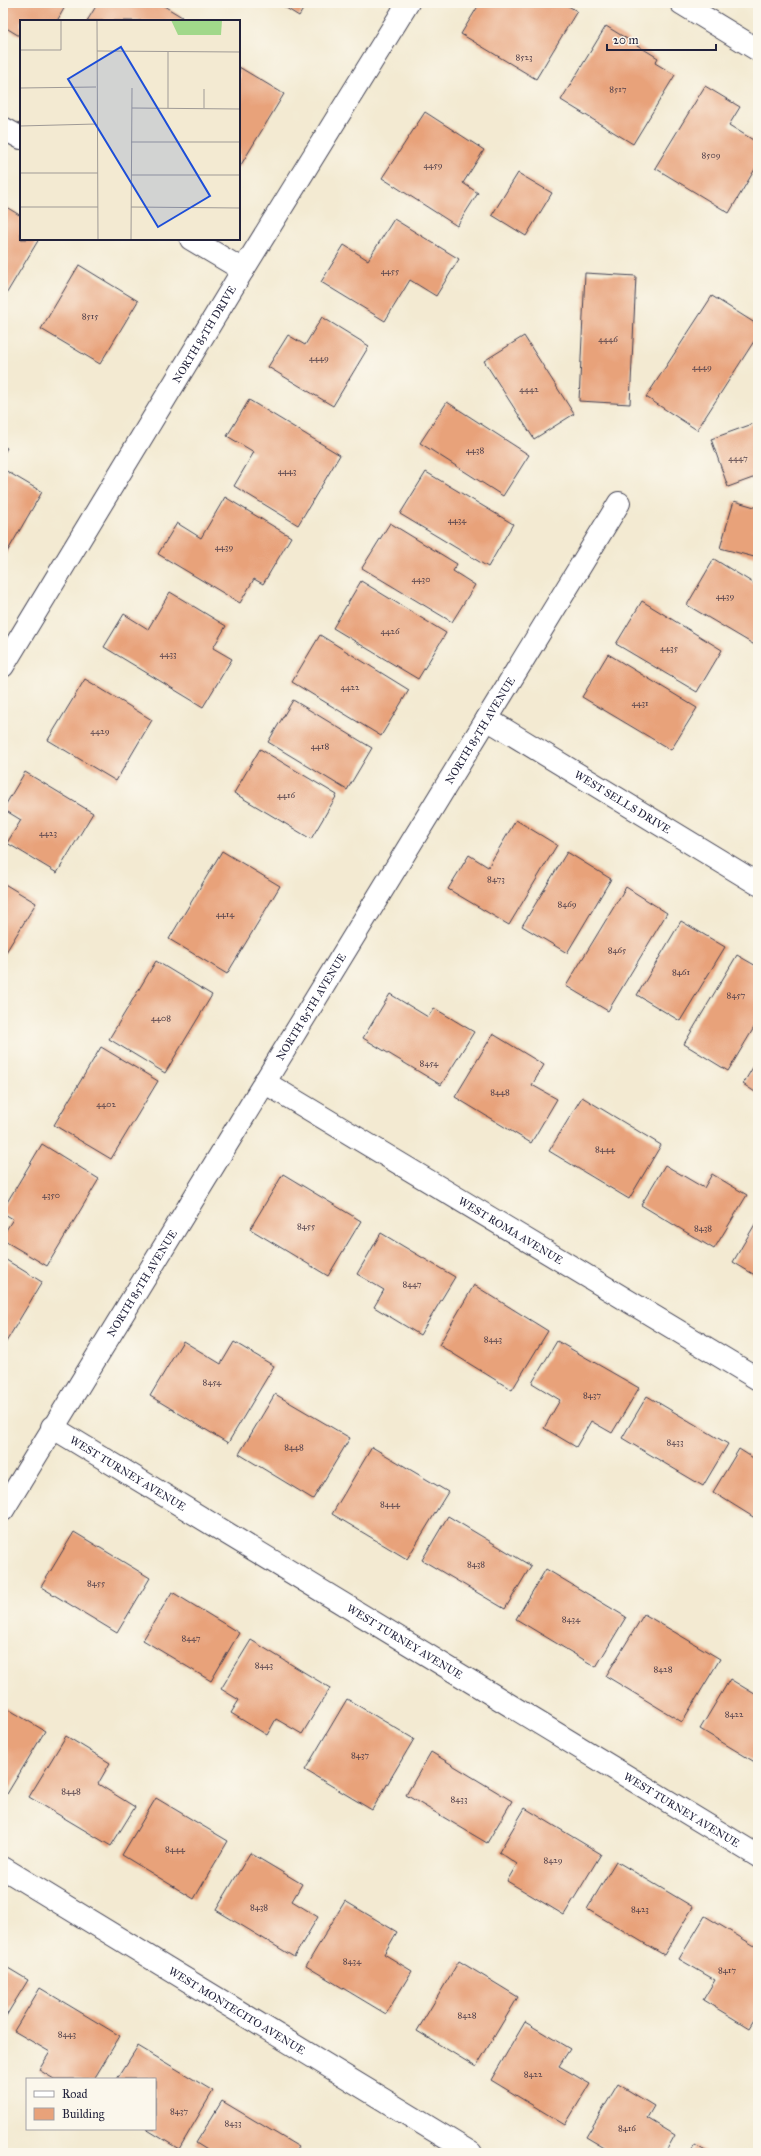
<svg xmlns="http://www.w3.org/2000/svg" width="761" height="2156" viewBox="0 0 761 2156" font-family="'IM FELL Great Primer',serif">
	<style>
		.building { fill: #e8a27a }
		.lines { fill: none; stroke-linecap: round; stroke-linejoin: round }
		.minor-casing { stroke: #414052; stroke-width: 24 }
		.minor { stroke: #fff; stroke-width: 22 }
		.labels { text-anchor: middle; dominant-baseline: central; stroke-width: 3; stroke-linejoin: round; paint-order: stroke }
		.number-label { font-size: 9px; fill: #54424b }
		.street-label { font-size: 11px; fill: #22223b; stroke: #fbf7ec }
		.inset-road { fill: none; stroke: #9f9a96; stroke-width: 1 }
		.view { fill: #1d4ed8; fill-opacity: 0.15; stroke: #1d4ed8; stroke-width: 2 }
		.inset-edge { fill: none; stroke: #22223b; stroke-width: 2 }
	</style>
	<rect width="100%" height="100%" fill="#fbf7ec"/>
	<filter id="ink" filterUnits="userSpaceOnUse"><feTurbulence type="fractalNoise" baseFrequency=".025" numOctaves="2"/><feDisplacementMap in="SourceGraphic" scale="8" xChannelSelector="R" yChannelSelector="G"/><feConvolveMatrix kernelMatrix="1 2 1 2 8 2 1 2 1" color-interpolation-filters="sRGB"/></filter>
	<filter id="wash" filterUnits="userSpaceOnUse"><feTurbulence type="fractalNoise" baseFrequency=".012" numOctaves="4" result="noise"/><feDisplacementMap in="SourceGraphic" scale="16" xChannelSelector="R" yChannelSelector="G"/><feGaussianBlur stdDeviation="0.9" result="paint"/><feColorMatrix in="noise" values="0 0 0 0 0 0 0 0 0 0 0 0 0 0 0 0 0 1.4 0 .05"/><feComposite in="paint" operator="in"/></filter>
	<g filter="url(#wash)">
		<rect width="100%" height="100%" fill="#f3ead2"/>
		<g id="blocks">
			<g class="building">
				<path d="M3,3h64l-10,18h-36v16l-18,-11z"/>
				<path d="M98,3h61l23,14 -2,4h-93z"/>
				<path d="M278,3h29l-8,13z"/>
				<path d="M480,3h83l14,8 -41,68 -75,-45z"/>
				<path d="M606,26l52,32 -3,5 20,12 -42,69 -72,-44z"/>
				<path d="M239,67l45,27 -45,74z"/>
				<path d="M705,86l35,21 -11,18 29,18v21l-29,49 -74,-45z"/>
				<path d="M425,112l59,38 -21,33 15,10 -21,33 -75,-48z"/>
				<path d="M518,173l34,20 -26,43 -34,-21z"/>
				<path d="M3,205l18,11v23h18l-34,57 -2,-1z"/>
				<path d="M394,219l65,40 -23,37 -26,-16 -25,41 -64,-39 23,-37 24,15z"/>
				<path d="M79,265l59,36 -38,63 -59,-35z"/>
				<path d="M585,273l51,3 -6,128 -51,-3z"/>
				<path d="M712,296l46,29v10l-61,95 -51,-33z"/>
				<path d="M322,317l47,29 -36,60 -65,-39 20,-32 17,10z"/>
				<path d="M524,336l50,78 -40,25 -50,-78z"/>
				<path d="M249,400l91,55 -42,70 -64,-39 20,-34 -27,-16z"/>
				<path d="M447,402l82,53 -26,41 -83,-53z"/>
				<path d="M758,422v54l-30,11 -17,-48z"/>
				<path d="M3,446l4,2 -4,7z"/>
				<path d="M3,469l39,23 -39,67z"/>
				<path d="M426,472l87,52 -25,43 -88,-53z"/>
				<path d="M225,497l66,40 -28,47 -9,-5 -14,24 -82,-49 19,-31 24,15z"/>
				<path d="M734,501l24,7v50l-38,-10z"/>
				<path d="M390,523l67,41 -4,7 22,14 -23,37 -90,-54z"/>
				<path d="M714,559l44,27v61l-71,-42z"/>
				<path d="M361,581l85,52 -28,46 -85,-51z"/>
				<path d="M170,592l56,34 -13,22 19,11 -29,48 -99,-60 20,-33 24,15z"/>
				<path d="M642,601l80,49 -25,42 -81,-48z"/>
				<path d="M320,635l89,55 -28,46 -89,-54z"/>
				<path d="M608,654l89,54 -26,42 -89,-53z"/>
				<path d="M85,679l67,41 -36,61 -68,-41z"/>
				<path d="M293,700l79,48 -25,42 -79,-48z"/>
				<path d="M260,749l77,46 -26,44 -77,-46z"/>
				<path d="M25,772l68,41 -36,60 -50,-30 14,-23 -18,-11z"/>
				<path d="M516,820l41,25 -48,80 -61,-36 21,-34 19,12z"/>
				<path d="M222,851l58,35 -53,88 -58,-35z"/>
				<path d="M567,852l44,27 -44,74 -45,-27z"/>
				<path d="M3,883l33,20 -33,54z"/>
				<path d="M626,887l41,26 -59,98 -42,-25z"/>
				<path d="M681,921l44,26 -45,74 -43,-26z"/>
				<path d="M737,955l21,12v54l-30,50 -44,-27z"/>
				<path d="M156,961l56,34 -47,78 -56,-34z"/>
				<path d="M390,994l38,23 6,-9 40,24 -33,53 -78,-47z"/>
				<path d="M493,1034l51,31 -12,20 25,14 -26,44 -76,-46z"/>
				<path d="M101,1047l57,34 -47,78 -57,-34z"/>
				<path d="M758,1059v35l-15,-10z"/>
				<path d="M582,1097l79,48 -32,54 -80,-48z"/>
				<path d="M42,1144l57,35 -52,87 -44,-26v-5l10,-16 -10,-6v-4z"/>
				<path d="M665,1165l39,23 8,-14 35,21 -33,54 -73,-44z"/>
				<path d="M283,1174l78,47 -33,55 -78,-47z"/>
				<path d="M758,1219v58l-25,-15z"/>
				<path d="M381,1233l74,44 -35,58 -46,-28 10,-17 -27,-16z"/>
				<path d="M3,1258l39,24 -39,65z"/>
				<path d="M474,1285l74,46 -36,59 -73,-45z"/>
				<path d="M183,1341l38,23 13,-22 40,24 -46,77 -78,-47z"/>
				<path d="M557,1341l82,47 -27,45 -21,-12 -15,26 -32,-19 16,-28 -28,-17z"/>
				<path d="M275,1394l75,44 -37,61 -74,-45z"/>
				<path d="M647,1396l81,48 -25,42 -81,-48z"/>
				<path d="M372,1447l76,45 -41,67 -75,-45z"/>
				<path d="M739,1449l19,12v59l-45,-28z"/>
				<path d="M448,1516l83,50 -26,43 -83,-49z"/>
				<path d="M74,1532l76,46 -33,55 -76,-46z"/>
				<path d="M546,1569l80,48 -30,50 -80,-48z"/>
				<path d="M172,1592l67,41 -28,48 -68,-41z"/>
				<path d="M644,1614l76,45 -38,63 -76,-46z"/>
				<path d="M251,1640l79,48 -28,46 -26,-15 -9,16 -36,-22 8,-13 -18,-11z"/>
				<path d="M730,1679l28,17v68l-58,-35z"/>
				<path d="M347,1699l67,40 -42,71 -67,-40z"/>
				<path d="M3,1706l42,25 -38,63 -4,-2z"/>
				<path d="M66,1736l44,27 -12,21 37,23 -24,39 -82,-49z"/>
				<path d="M431,1752l81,49 -25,42 -81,-48z"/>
				<path d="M156,1798l72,43 -34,58 -72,-44z"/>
				<path d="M525,1808l76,46 -37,61 -57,-34 10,-17 -18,-12z"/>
				<path d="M250,1853l52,31 -10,17 26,16 -24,40 -78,-47z"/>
				<path d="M616,1861l77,46 -29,48 -77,-46z"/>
				<path d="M345,1901l52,31 -13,22 28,17 -26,43 -80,-48z"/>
				<path d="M705,1916l53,32v65l-9,15 -46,-28 12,-20 -36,-21z"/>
				<path d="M459,1961l59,36 -42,70 -59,-36z"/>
				<path d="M3,1965l25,15 -25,41z"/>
				<path d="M40,1988l80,48 -26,43h-40l-15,-9 11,-18 -36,-21z"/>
				<path d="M525,2022l45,27 -11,17 31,18 -25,41 -74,-45z"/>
				<path d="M138,2046l75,45 -34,58 -33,-20h9v-50h-38z"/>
				<path d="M618,2084l36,22 -7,12 28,17 -10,18h-52l-27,-16z"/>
				<path d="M222,2101l77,46 -4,6h-83l-16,-10z"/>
				<path d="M695,2145l14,8h-19z"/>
			</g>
		</g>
	</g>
	<g filter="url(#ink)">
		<use href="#blocks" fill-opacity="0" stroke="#414052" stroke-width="1"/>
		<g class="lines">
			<defs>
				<g id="minor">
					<path d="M681,3l77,47"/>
					<path d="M3,128l18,10"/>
					<path d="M191,239l52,31"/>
					<path id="s1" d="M3,666l240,-396 165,-267"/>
					<path id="s2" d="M487,719l271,165"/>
					<path id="s3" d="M264,1082l494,297"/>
					<path id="s4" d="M52,1427l706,429"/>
					<path id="s5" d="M3,1510l616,-1007"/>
					<path id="s6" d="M3,1868l468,285"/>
				</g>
			</defs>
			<use href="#minor" class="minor-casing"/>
			<use href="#minor" class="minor"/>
		</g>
	</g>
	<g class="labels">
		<g class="number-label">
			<text x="524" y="56">8523</text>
			<text x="618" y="88">8517</text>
			<text x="711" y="154">8509</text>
			<text x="433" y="164">4459</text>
			<text x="390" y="270">4455</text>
			<text x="90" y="315">8515</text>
			<text x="608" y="338">4446</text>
			<text x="319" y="357">4449</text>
			<text x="702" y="366">4449</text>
			<text x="529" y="388">4442</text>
			<text x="475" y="449">4438</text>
			<text x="738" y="457">4447</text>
			<text x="287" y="470">4443</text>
			<text x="457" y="519">4434</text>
			<text x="224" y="546">4439</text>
			<text x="421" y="578">4430</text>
			<text x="725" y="595">4439</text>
			<text x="390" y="630">4426</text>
			<text x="669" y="647">4435</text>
			<text x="168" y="653">4433</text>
			<text x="350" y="686">4422</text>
			<text x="640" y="702">4431</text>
			<text x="100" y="730">4429</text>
			<text x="320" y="745">4418</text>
			<text x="286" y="794">4416</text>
			<text x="48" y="832">4423</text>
			<text x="496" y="878">8473</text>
			<text x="567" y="903">8469</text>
			<text x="225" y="913">4414</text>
			<text x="617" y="949">8465</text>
			<text x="681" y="971">8461</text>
			<text x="736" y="994">8457</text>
			<text x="161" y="1017">4408</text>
			<text x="429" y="1062">8454</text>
			<text x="500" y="1091">8448</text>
			<text x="106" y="1103">4402</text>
			<text x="605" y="1148">8444</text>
			<text x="51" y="1194">4350</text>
			<text x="306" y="1225">8455</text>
			<text x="703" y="1227">8438</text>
			<text x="412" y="1283">8447</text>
			<text x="493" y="1338">8443</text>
			<text x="212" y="1381">8454</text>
			<text x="592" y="1394">8437</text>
			<text x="675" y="1441">8433</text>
			<text x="294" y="1446">8448</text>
			<text x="390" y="1503">8444</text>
			<text x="476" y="1563">8438</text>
			<text x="96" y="1582">8455</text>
			<text x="571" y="1618">8434</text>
			<text x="191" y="1637">8447</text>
			<text x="264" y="1664">8443</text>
			<text x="663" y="1668">8428</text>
			<text x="734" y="1713">8422</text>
			<text x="360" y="1754">8437</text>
			<text x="71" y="1790">8448</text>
			<text x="459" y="1798">8433</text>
			<text x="175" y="1848">8444</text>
			<text x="553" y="1859">8429</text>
			<text x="259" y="1906">8438</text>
			<text x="640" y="1908">8423</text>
			<text x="352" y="1960">8434</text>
			<text x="727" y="1969">8417</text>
			<text x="467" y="2014">8428</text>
			<text x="67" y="2033">8443</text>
			<text x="533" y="2073">8422</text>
			<text x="179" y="2110">8437</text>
			<text x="233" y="2122">8433</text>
			<text x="627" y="2127">8416</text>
		</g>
		<g class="street-label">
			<text stroke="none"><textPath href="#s1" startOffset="388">NORTH 85TH DRIVE</textPath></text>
			<text stroke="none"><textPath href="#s5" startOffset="914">NORTH 85TH AVENUE</textPath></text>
			<text stroke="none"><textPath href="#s2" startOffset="159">WEST SELLS DRIVE</textPath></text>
			<text stroke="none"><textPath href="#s5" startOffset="590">NORTH 85TH AVENUE</textPath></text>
			<text stroke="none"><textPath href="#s3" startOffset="288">WEST ROMA AVENUE</textPath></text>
			<text stroke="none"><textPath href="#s5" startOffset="266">NORTH 85TH AVENUE</textPath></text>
			<text stroke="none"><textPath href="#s4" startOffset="89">WEST TURNEY AVENUE</textPath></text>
			<text stroke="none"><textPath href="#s4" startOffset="413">WEST TURNEY AVENUE</textPath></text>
			<text stroke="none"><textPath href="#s4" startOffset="737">WEST TURNEY AVENUE</textPath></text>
			<text stroke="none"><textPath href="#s6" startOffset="274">WEST MONTECITO AVENUE</textPath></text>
		</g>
	</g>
	<g transform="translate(20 20)">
		<rect width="220" height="220" fill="#f3ead2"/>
		<path d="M151,0h51l-1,15h-43z" fill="#a1d88a"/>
		<path class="inset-road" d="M77,0l1,220M0,30h41v-30M77,31l143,1M148,32v56M0,68l76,-1M112,88l108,1M184,88v-19M0,106l76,-2M111,122h109M0,153h78M111,155h109M0,187h78M111,187l109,1M111,220l1,-152"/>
		<path class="view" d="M101,27l89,149 -52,31 -90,-148z"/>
		<rect width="220" height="220" class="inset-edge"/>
	</g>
	<rect width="761" height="2156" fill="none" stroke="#fbf7ec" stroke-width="16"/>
	<rect x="26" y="2078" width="130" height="52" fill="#fbf7ec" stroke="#a4a2a5"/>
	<rect x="34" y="2091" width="20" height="6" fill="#ffffff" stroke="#a4a2a5"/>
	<text x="62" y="2098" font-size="12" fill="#22223b">Road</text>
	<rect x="34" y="2108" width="20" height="12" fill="#e8a27a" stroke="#a4a2a5"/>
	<text x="62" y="2118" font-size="12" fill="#22223b">Building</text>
	<path d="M607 44v6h109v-6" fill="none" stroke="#22223b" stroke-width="2"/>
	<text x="613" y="44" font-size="12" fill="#22223b" stroke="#fbf7ec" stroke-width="3" paint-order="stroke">20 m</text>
</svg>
